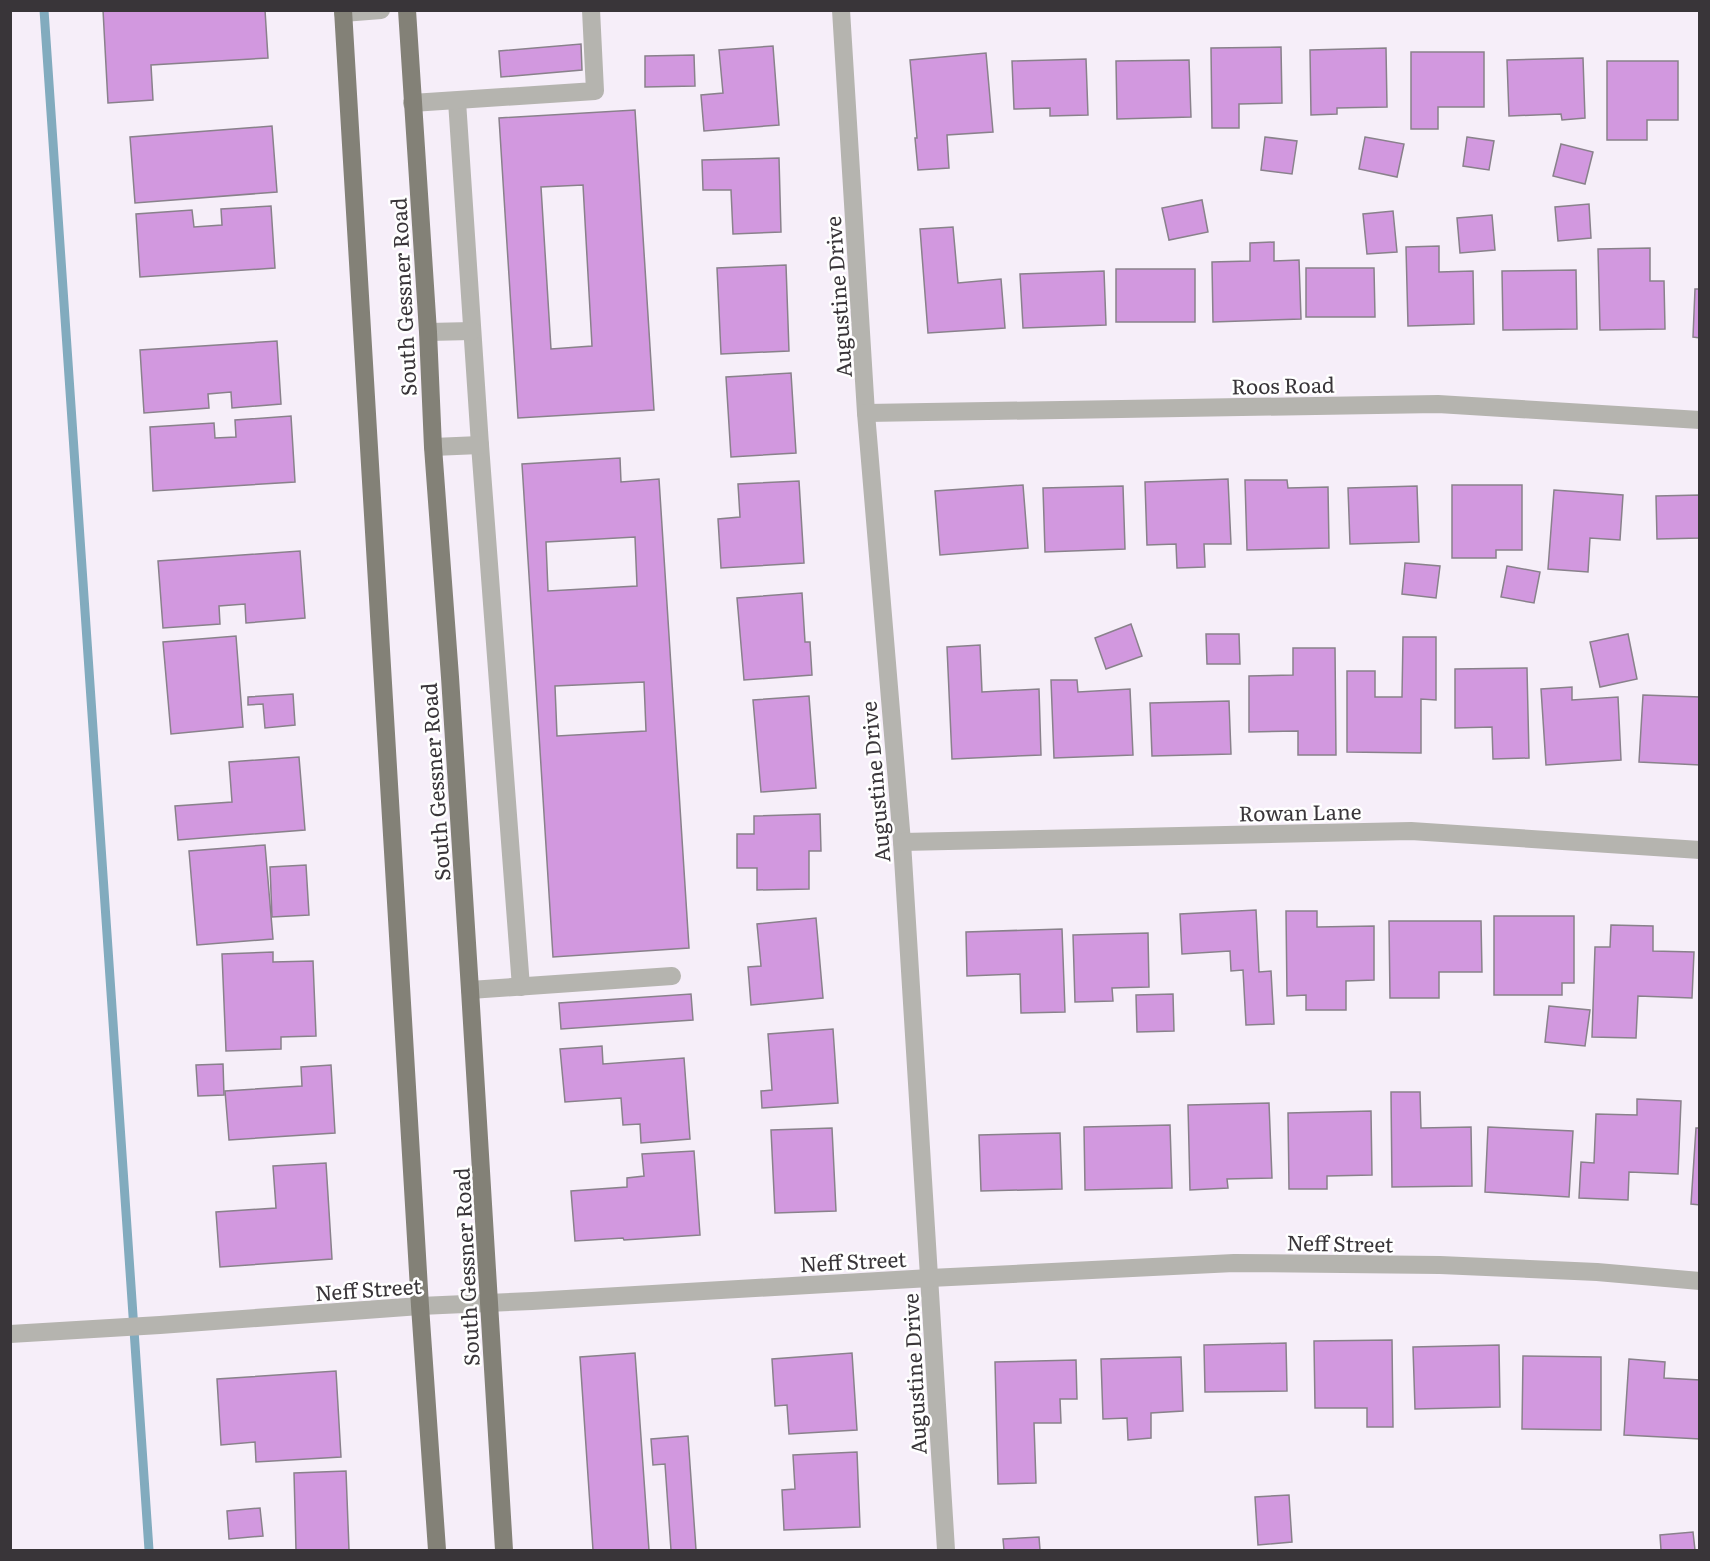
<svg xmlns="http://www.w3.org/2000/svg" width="1710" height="1561" viewBox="0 0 1710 1561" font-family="Literata,serif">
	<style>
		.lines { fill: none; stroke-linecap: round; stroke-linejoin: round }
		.stream { stroke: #82abbe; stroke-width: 9 }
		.building { fill: #d298df; stroke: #89818b; stroke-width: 1.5; fill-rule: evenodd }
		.minor { stroke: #b5b4af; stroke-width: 18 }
		.major { stroke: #838177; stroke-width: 18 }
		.labels { text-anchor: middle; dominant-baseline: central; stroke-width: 5; stroke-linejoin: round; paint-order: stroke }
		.street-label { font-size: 21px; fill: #393539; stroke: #fff }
	</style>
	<rect width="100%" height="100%" fill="#f6eef9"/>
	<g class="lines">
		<path class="stream" d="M44,10l105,1540"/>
	</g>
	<g class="building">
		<path d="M103,10h162l3,48 -117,7 2,35 -45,3z"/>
		<path d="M581,44l1,26 -81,7 -2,-26z"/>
		<path d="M773,46l6,79 -75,6 -3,-36 22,-2 -4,-43z"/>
		<path d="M1281,47l1,56 -43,1v24h-27l-1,-80z"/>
		<path d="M1386,48l1,59 -50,1v6l-26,1 -1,-65z"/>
		<path d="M1411,52h73v55h-46v22h-27z"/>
		<path d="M986,53l7,79 -46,3 2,33 -31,2 -3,-32h2l-7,-78z"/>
		<path d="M694,55l1,31 -50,1v-31z"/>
		<path d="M1583,58l2,60 -23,2 -1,-6 -52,2 -2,-56z"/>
		<path d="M1086,59l2,56 -38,1v-8l-36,1 -2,-48z"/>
		<path d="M1189,60l2,57 -74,2 -1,-58z"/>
		<path d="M1607,61h71v59h-31v20h-40z"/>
		<path d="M635,110l19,300 -136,8 -19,-300zM583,185l9,161 -41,3 -10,-162z"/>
		<path d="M272,126l5,66 -142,11 -5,-66z"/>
		<path d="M1265,137l32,4 -5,33 -31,-4z"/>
		<path d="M1365,137l39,7 -7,33 -38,-8z"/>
		<path d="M1467,137l27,4 -5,29 -26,-4z"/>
		<path d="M1561,144l32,8 -8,32 -32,-8z"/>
		<path d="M779,158l2,74 -48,2 -2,-44h-28l-1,-30z"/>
		<path d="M1202,200l6,32 -39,8 -7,-32z"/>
		<path d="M1589,204l2,34 -33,3 -3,-34z"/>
		<path d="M271,206l4,62 -135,9 -4,-63 56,-4 2,17 28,-2 -1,-16z"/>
		<path d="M1393,211l4,41 -30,2 -4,-40z"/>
		<path d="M1492,215l3,35 -35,3 -3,-35z"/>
		<path d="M953,227l5,56 43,-4 4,49 -77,5 -8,-104z"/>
		<path d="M1274,242v19l25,-1 2,59 -88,3 -1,-60 38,-1v-18z"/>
		<path d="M1439,246v26l34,-1 1,53 -66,2 -2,-79z"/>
		<path d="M1650,248v33h14l1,48 -65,1 -2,-81z"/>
		<path d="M786,265l3,86 -68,3 -4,-86z"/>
		<path d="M1306,268h68l1,49h-69z"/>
		<rect x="1116" y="269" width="79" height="53"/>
		<path d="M1576,270l1,59 -74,1 -1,-59z"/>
		<path d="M1104,271l2,54 -83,3 -3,-54z"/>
		<path d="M1695,289h5v49l-7,-1z"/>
		<path d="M277,341l4,63 -49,4 -1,-16 -23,2 1,14 -65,5 -4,-63z"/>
		<path d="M791,373l5,80 -65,4 -5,-80z"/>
		<path d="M291,416l4,66 -142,9 -3,-64 64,-4 1,15 21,-1 -1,-17z"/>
		<path d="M620,458l1,24 38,-3 30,469 -136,9 -31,-493zM635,537l2,49 -89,5 -2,-49zM644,682l2,49 -89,5 -2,-50z"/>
		<path d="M1228,479l3,65h-27l1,23 -28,1 -1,-24 -29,1 -2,-63z"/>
		<path d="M1245,480h42l1,8 40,-1 1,61 -82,2z"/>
		<path d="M799,481l5,82 -83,5 -3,-49 22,-2 -2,-33z"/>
		<path d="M1023,485l5,63 -88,7 -5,-64z"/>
		<path d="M1452,485h70v65h-26v8h-44z"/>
		<path d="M1123,486l2,63 -80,3 -2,-64z"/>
		<path d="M1417,486l2,56 -69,2 -2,-56z"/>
		<path d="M1554,490l69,5 -3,45 -30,-2 -2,34 -40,-3z"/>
		<path d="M1700,495v43l-43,1 -1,-43z"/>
		<path d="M300,551l5,67 -59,5 -1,-19 -26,2 1,18 -57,4 -5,-67z"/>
		<path d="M1405,563l35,3 -4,32 -34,-4z"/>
		<path d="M1507,566l33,6 -6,31 -33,-6z"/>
		<path d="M802,593l3,49h5l2,33 -68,5 -7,-82z"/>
		<path d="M1131,624l11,32 -36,13 -11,-31z"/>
		<path d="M1206,634h33l1,30h-33z"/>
		<path d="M1628,634l9,45 -37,8 -10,-45z"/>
		<path d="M236,636l7,91 -72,7 -8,-92z"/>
		<path d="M1403,637h33v63l-15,-1v54l-74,-1v-81h28v26h27z"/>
		<path d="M980,645l2,47 57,-3 2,66 -89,4 -5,-112z"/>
		<path d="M1293,648h42l1,107h-38v-24l-49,1v-56l44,-1z"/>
		<path d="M1527,668l2,90 -36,1 -1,-32 -37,1v-59z"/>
		<path d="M1051,680h26l1,12 52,-3 3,66 -79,3z"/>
		<path d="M1572,687v13l46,-3 3,63 -75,5 -5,-76z"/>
		<path d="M293,694l2,31 -30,3 -2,-24 -15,1v-8z"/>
		<path d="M1643,695l57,2v68l-61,-3z"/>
		<path d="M809,696l7,92 -55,4 -8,-92z"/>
		<path d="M1229,701l2,53 -79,2 -2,-53z"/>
		<path d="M299,757l6,73 -127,10 -3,-34 57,-4 -3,-40z"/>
		<path d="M820,814l1,37h-12v38l-52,1v-22h-20v-34h17v-18z"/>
		<path d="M265,845l8,94 -76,6 -8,-94z"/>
		<path d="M306,865l3,50 -37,2 -2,-50z"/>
		<path d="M1256,910l3,62 12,-1 3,53 -28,1 -3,-55 -12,1 -1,-20 -48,3 -2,-40z"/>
		<path d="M1286,911h31v16l57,-1v54l-28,1v29h-40v-15l-19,1z"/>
		<path d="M1494,916h80v67h-12v12h-68z"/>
		<path d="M816,918l7,80 -72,7 -3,-38 13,-1 -4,-42z"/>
		<path d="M1389,921h92l1,51h-43v26h-49z"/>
		<path d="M1611,925l42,1v25l41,1 -2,46 -54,-2 -2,42 -44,-1 3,-90h15z"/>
		<path d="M1062,929l3,83 -44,1 -1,-39 -53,2 -1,-44z"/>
		<path d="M1148,933l1,54 -37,1 1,13 -38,1 -2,-67z"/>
		<path d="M273,952v10l40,-1 3,75 -35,1v12l-55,2 -4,-97z"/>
		<path d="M691,994l2,26 -132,9 -2,-26z"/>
		<path d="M1173,994l1,37 -37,1 -1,-37z"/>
		<path d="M1549,1006l41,4 -5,36 -40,-4z"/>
		<path d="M833,1029l5,74 -76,5 -1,-17 11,-1 -4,-56z"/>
		<path d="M602,1046l1,18 81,-6 6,81 -49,4 -1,-19 -17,1 -2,-27 -56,4 -5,-53z"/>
		<path d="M223,1064l1,31 -26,1 -2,-31z"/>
		<path d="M331,1065l4,68 -106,7 -4,-49 77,-5 -1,-19z"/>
		<path d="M1391,1092h29l1,36 50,-1 1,59 -80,1z"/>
		<path d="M1637,1099l44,2 -3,73 -49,-2 -1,28 -49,-2 2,-36 13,1 2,-49 41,1z"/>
		<path d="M1269,1103l3,75 -45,1 1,9 -38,2 -2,-85z"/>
		<path d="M1371,1111l1,64 -45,1v13h-38l-1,-76z"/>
		<path d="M1170,1125l2,63 -87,2 -1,-63z"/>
		<path d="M1488,1127l85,4 -4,66 -84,-5z"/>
		<path d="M832,1128l4,83 -61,2 -4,-83z"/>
		<path d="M1696,1128h4v77l-9,-1z"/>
		<path d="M1060,1133l2,56 -81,2 -2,-56z"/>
		<path d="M694,1151l6,84 -76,5 -1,-2 -48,3 -4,-50 56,-4v-9l17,-2 -2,-22z"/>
		<path d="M326,1163l6,96 -112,8 -4,-55 60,-4 -3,-42z"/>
		<path d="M1392,1340l1,87h-26v-19h-52l-1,-67z"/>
		<path d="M1286,1343l1,48 -82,1 -1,-47z"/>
		<path d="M1499,1345l1,62 -85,2 -2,-62z"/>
		<path d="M635,1353l14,197h-56l-13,-193z"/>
		<path d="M852,1353l5,77 -68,4 -2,-29 -12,1 -3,-47z"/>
		<path d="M1523,1356l78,1v73l-79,-1z"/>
		<path d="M1181,1357l2,54 -32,2v25l-23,2 -1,-22 -24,1 -2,-60z"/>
		<path d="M1629,1359l36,3 -1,16 36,2v59l-76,-4z"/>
		<path d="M1076,1360l1,39h-17l1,24h-27l2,60 -38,1 -3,-122z"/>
		<path d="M336,1371l5,86 -85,5 -1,-20 -34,3 -4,-66z"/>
		<path d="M688,1436l8,114h-25l-6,-86 -12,1 -2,-26z"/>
		<path d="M857,1452l3,75 -76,3 -2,-40 13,-1 -2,-34z"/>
		<path d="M346,1471l3,79h-53l-2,-77z"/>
		<path d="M1289,1495l3,47 -34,3 -3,-48z"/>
		<path d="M260,1508l3,28 -34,3 -2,-28z"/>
		<path d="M1693,1532l2,18h-34l-1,-15z"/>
		<path d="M1039,1537l1,13h-36l-1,-11z"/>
	</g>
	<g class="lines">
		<g class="minor">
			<path d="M841,10l25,403 36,429 44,708"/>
			<path d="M343,13l38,-3"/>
			<path d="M457,101l23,344 41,542"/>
			<path d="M412,103l183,-12 -4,-81"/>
			<path d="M428,332l44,-1"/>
			<path d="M866,413l572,-9 262,16"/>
			<path d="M433,447l47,-2"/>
			<path d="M902,842l509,-11 289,19"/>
			<path d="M470,990l202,-14"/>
			<path d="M10,1334l150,-9 260,-19 112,-5 398,-23 304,-15 206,2 157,7 103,9"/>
		</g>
		<g class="major">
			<path d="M343,10l77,1296 17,244"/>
			<path d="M407,10l21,322 5,115 17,230 20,313 34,560"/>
		</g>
	</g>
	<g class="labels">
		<g class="street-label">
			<text transform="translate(402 297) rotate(-93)">South Gessner Road</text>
			<text transform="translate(837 297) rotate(-94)">Augustine Drive</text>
			<text transform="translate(1283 384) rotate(-1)">Roos Road</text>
			<text transform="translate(434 782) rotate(-94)">South Gessner Road</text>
			<text transform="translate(874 782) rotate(-95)">Augustine Drive</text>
			<text transform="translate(1300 811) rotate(-1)">Rowan Lane</text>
			<text transform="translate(1340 1242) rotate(1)">Neff Street</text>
			<text transform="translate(853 1260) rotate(-3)">Neff Street</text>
			<text transform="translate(465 1267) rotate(-93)">South Gessner Road</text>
			<text transform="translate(368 1288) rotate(-4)">Neff Street</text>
			<text transform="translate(913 1374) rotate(-93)">Augustine Drive</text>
		</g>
	</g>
	<rect width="1710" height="1561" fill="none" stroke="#393539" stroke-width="24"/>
</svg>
